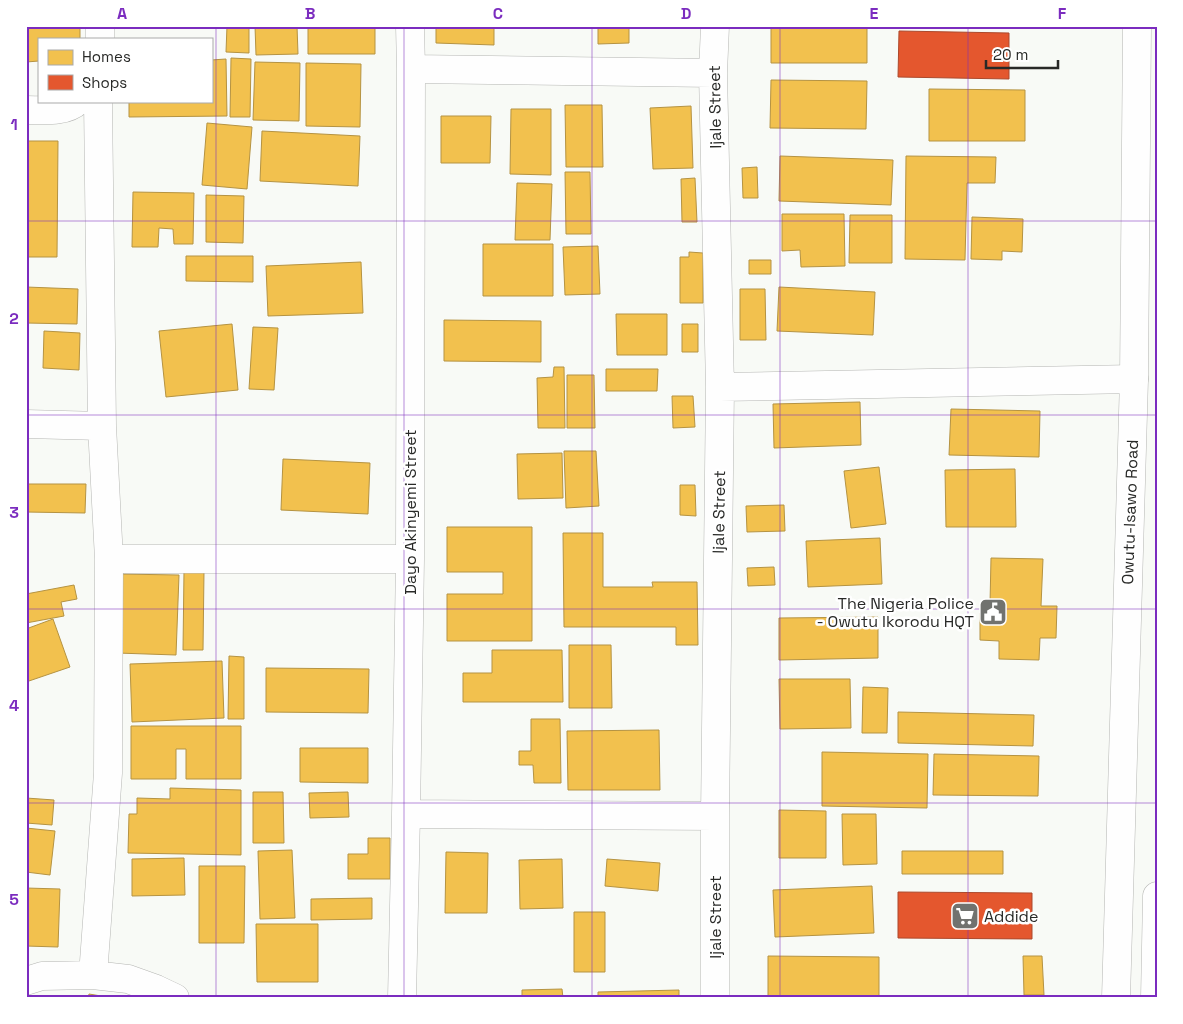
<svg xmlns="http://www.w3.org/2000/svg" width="1183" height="1024" viewBox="0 0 1183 1024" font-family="'Space Grotesk',sans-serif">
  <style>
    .homes { fill: #f2c14e; stroke: #b59342 }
    .shops { fill: #e4572e; stroke: #ac492c }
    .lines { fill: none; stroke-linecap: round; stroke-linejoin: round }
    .street-casing { stroke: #b5b6b3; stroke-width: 29 }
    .secondary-casing { stroke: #b5b6b3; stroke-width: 29 }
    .street { stroke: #fefefe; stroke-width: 28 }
    .secondary { stroke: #fefefe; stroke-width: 28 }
    .grid { fill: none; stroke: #7b2cbf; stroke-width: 1; stroke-opacity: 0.55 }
    .labels { text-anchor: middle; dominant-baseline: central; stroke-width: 5; stroke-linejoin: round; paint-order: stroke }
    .street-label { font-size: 16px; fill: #282927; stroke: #fff }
    .poi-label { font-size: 16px; fill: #282927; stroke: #fff; text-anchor: end }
    .neatline { fill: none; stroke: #7b2cbf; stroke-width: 2 }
    .grid-label { font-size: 16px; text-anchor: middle; font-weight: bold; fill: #7b2cbf }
  </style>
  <rect width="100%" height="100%" fill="#f8faf6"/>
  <path class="homes" d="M26,26H80V39H39V61L26,62Z
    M227,26H249V53L226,52Z
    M255,26H297L298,54L256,55Z
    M308,26H375V54H308Z
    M436,26H494V45L436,43Z
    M598,26H629V43L598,44Z
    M771,26H867V63H771Z
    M231,58L251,59L250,117H230Z
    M226,59L227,116L129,117V101H211V60Z
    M255,62L300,63L299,121L253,120Z
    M306,63L361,64L360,127L306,126Z
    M771,80L867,81L866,129L770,128Z
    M929,89L1025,90V141H929Z
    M565,105H602L603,167H566Z
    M691,106L693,168L653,169L650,108Z
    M511,109H551V175L510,174Z
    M441,116H491L490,163H441Z
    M207,123L252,127L247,189L202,185Z
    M262,131L360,136L358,186L260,181Z
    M26,141H58L57,257H26Z
    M780,156L893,160L891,205L779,201Z
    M906,156L996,157L995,183H967L965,260L905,259Z
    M757,167L758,198H743L742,168Z
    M565,172H590L591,234H566Z
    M695,178L697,222H682L681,179Z
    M517,183L552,184L550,240H515Z
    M133,192L194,193L193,244H174L173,229L159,228L158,247H132Z
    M206,195L244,196L243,243L206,242Z
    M782,214H844L845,266L801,267L800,250L782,251Z
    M850,215H892V263H849Z
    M972,217L1023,219L1022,252L1002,251V260L971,259Z
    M483,244H553V296H483Z
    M598,246L600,294L565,295L563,247Z
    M689,252L703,253V303H680V257H689Z
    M186,256H253V282L186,281Z
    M749,260H771V274H749Z
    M361,262L363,313L268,316L266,266Z
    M26,287L78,289L77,324L26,323Z
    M779,287L875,292L873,335L777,331Z
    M740,289H765L766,340H740Z
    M616,314H667V355H617Z
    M444,320L541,321V362L444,361Z
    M232,324L238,390L166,397L159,331Z
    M682,324H698V352H682Z
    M253,327L278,328L274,390L249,389Z
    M44,331L80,333L79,370L43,368Z
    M554,367H564L565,428H538L537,378L553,377Z
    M606,369H658L657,391H606Z
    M567,375H594L595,428H567Z
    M672,396H693L695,427L673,428Z
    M860,402L861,445L774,448L773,404Z
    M951,409L1040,411L1039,457L949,455Z
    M564,451H596L599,506L566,508Z
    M562,453L563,498L518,499L517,454Z
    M283,459L370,463L368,514L281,510Z
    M879,467L886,524L851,528L844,471Z
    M1015,469L1016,527H946L945,470Z
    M26,484H86L85,513L26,512Z
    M680,485H695L696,516L680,515Z
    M784,505L785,531L747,532L746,506Z
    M447,527H532V641H447V594H503V572H447Z
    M563,533H603V587H653L652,582H697L698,645H676V627H564Z
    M880,538L882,584L808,587L806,541Z
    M991,558L1043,559L1041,606H1057L1056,638H1040L1039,660L999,659V641L980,640V613H1002V604H990Z
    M774,567L775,585L748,586L747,568Z
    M184,571H204L203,650H183Z
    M119,574L179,575L176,655L117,653Z
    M74,585L77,599L61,602L64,616L26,623V594Z
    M878,617V658L779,660V618Z
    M53,619L70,667L26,682V629Z
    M569,645H611L612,708H569Z
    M492,650H562L563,702H463V673H492Z
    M229,656L244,657V719H228Z
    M222,661L224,718L132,722L130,664Z
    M266,668L369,669L368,713L266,712Z
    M779,679H850L851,728L780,729Z
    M863,687L888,688L887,733H862Z
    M898,712L1034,715L1033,746L898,743Z
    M531,719H560L561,783H534L533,765H519V751H531Z
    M131,726H241V779H186V749H176V779H131Z
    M659,730L660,790H568L567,731Z
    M300,748H368V783L300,782Z
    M822,752L928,754L927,808L822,806Z
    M934,754L1039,756L1038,796L933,795Z
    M170,788L241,790V855L128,853L129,814H137V798L170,799Z
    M253,792H283L284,843H253Z
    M348,792L349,817L310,818L309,793Z
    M26,798L54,800L52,825L26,823Z
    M779,810L826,811V858H779Z
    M842,814H876L877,864L843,865Z
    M26,828L55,831L50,875L26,872Z
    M368,838H390V879H348V854H368Z
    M292,850L295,918L260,919L258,851Z
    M902,851H1003V874H902Z
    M446,852L488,853L487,913H445Z
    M184,858L185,895L132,896V859Z
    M562,859L563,908L520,909L519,860Z
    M607,859L660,863L658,891L605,886Z
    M199,866H245L244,943H199Z
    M872,886L874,933L775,937L773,890Z
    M26,888L60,889L58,947L26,946Z
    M372,898V919L311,920V899Z
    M574,912H605V972H574Z
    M256,924H318V982H257Z
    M768,956L879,957V998H768Z
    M1023,956H1042L1044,995H1024Z
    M562,989L563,998H522V990Z
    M679,990V998H598V992Z
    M89,994L113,998H88Z"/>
  <path class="shops" d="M899,31L1009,33V79L898,77Z
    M898,892L1032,893V939L898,938Z"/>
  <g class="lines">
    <defs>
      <path id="street" d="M100,39V26
        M411,69L713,73
        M26,110C43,110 65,113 78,101
        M720,387L1134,379
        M26,424L102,426
        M109,559H410
        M406,814L715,816
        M93,975L108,773L109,559L102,426L98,101
        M26,981L42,976L93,975L128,979L156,989L175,998
        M402,998L406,814L410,559L411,69L410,26
        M715,998V816L720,387L713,73L715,26"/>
      <path id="secondary" d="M1116,998L1134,379L1137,26
        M1155,998L1157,896"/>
    </defs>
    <use href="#street" class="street-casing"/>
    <use href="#secondary" class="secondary-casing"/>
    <use href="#street" class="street"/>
    <use href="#secondary" class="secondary"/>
  </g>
  <path class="grid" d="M216,26V998M404,26V998M592,26V998M780,26V998M968,26V998M26,221H1157M26,415H1157M26,609H1157M26,803H1157"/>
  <defs>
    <symbol id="civic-square" viewBox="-11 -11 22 22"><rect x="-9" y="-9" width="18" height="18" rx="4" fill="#71726f" stroke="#fff"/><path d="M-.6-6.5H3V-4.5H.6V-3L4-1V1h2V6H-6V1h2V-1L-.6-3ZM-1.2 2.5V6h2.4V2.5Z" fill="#fff"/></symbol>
    <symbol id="supermarket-square" viewBox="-11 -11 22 22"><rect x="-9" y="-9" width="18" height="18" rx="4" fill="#71726f" stroke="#fff"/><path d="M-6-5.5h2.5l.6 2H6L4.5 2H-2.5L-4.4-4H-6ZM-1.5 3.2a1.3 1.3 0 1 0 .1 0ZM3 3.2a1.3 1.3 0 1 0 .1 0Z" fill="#fff"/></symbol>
  </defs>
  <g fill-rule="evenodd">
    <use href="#civic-square" x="977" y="596" width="32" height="32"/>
    <use href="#supermarket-square" x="949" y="900" width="32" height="32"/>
  </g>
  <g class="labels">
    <g class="street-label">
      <text transform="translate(715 107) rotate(-91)">Ijale Street</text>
      <text transform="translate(410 512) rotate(-90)">Dayo Akinyemi Street</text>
      <text transform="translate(719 512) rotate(-89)">Ijale Street</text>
      <text transform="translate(1130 512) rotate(-88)">Owutu-Isawo Road</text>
      <text transform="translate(715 917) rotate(-90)">Ijale Street</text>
    </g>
    <g class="poi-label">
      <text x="974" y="603">The Nigeria Police<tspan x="974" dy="18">- Owutu Ikorodu HQT</tspan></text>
      <text x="984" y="916" text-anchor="start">Addide</text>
    </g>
  </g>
  <rect width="1183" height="1024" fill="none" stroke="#ffffff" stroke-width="55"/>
  <rect x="38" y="38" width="175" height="65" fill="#ffffff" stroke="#a9a9a9"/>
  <rect x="48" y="50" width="25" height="15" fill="#f2c14e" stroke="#a9a9a9"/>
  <text x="82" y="62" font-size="15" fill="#282927">Homes</text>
  <rect x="48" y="75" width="25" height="15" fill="#e4572e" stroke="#a9a9a9"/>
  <text x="82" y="88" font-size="15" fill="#282927">Shops</text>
  <path d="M986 60v8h72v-8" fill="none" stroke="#282927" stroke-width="2.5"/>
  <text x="993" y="60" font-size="15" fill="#282927" stroke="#ffffff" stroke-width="4" paint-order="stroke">20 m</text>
  <rect x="28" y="28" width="1128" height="968" class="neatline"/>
  <g class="grid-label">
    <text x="122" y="19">A</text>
    <text x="310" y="19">B</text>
    <text x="498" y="19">C</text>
    <text x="686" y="19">D</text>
    <text x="874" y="19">E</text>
    <text x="1062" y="19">F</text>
    <text x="14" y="130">1</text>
    <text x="14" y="324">2</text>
    <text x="14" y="518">3</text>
    <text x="14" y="711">4</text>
    <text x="14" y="905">5</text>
  </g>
</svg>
